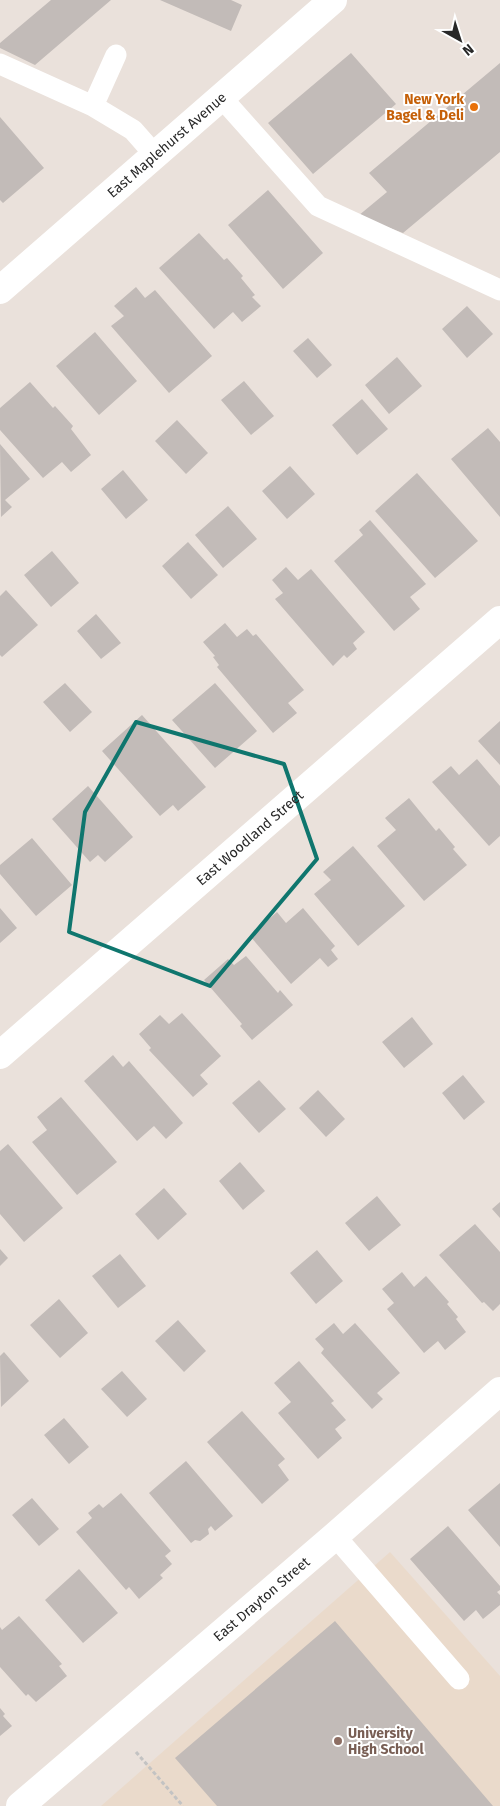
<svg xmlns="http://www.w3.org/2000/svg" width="500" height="1806" viewBox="0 0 500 1806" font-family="'Fira Sans',sans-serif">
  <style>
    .education { fill: #eadacb }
    .building { fill: #c2bbb8 }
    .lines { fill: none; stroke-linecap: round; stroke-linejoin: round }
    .path { stroke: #c3c3c3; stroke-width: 3; stroke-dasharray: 4 2.5; stroke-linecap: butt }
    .service { stroke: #fff; stroke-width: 21 }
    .minor { stroke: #fff; stroke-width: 28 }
    .marked { fill: none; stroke: #0f766e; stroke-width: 4; stroke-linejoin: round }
    .food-dot { fill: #e8710a; stroke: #fff; stroke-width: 2 }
    .education-dot { fill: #8d6e63; stroke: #fff; stroke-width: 2 }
    .labels { text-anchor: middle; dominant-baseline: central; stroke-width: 4; stroke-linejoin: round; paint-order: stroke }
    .food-label { font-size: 14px; font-weight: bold; fill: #c56008; stroke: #fff; text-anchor: end }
    .street-label { font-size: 14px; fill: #282828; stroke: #fff }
    .education-label { font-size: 14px; font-weight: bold; fill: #785e54; stroke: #fff; text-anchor: start }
  </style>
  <rect width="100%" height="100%" fill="#eae1db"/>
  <path class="education" d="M390,1552L500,1676V1806H101Z"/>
  <path class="building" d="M51,0H111L35,65L0,48V43Z
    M160,0H231L242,5L231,31Z
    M351,53L396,104L313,174L268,123Z
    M500,63V152L403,233L358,216L387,192L369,173Z
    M0,117L44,168L3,203L0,200Z
    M268,190L323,253L283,289L228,225Z
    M199,233L224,260L227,258L243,276L241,278L255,295L252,297L261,306L242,322L233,312L214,329L159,268Z
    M136,287L145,298L155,290L212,356L169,393L111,326L124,316L114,306Z
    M467,306L493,334L467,358L442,329Z
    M95,332L137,381L99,415L56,366Z
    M308,338L332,365L317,378L293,351Z
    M397,357L422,386L389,414L365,385Z
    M244,381L274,416L251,435L221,400Z
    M30,382L53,408L55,406L73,426L71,429L91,455L71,472L62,462L43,478L0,430V408Z
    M362,399L388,429L357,455L332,425Z
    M177,420L208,453L186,474L155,441Z
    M488,428L500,442V517L451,459Z
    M0,444L30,479L5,500L12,507L1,517Z
    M290,466L315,494L287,519L262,491Z
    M123,470L148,500L126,519L101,489Z
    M417,473L478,541L435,578L375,511Z
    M228,506L257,539L223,568L195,535Z
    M370,520L426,584L410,597L420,609L394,631L334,561L363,535L359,530Z
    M188,542L218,575L191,599L162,566Z
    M52,551L79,583L51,607L24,575Z
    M286,567L298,580L311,569L365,632L353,643L357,649L347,658L344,655L333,666L275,599L283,593L272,580Z
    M6,590L38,625L2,657L0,655V596Z
    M96,614L121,643L101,659L77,631Z
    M225,623L237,637L247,629L253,636L256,634L304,690L288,703L297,713L273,733L217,667L219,665L213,657L215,656L203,642Z
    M65,683L92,712L70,732L43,702Z
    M215,683L257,731L215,768L172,720Z
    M142,715L206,787L178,811L173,805L160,816L102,751Z
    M500,721V765L478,741Z
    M477,759L500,786V836L489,846L432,782L451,766L459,775Z
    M88,786L133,837L105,862L98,855L90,862L52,819Z
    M409,798L436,831L439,828L455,847L453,849L467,865L424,901L377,846L396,830L385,818Z
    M32,838L72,885L36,916L0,874V865Z
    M353,846L405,906L358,946L314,894L331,880L323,872Z
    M0,908L17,928L0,943Z
    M303,908L335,946L331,950L338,959L328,967L320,958L291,984L250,936L277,912L286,923Z
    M246,956L278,993L280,990L293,1005L252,1040L240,1026L242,1024L204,980L228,959L234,965Z
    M182,1013L221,1056L200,1075L208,1084L193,1097L149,1050L151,1048L139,1034L160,1015L169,1024Z
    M412,1017L433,1044L404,1068L382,1042Z
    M113,1055L123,1067L129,1061L183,1123L166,1139L154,1126L137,1141L84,1081Z
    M463,1075L485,1102L464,1120L442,1093Z
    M259,1080L286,1109L259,1133L232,1103Z
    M318,1090L345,1119L326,1137L299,1108Z
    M61,1097L117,1162L77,1195L32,1142L47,1130L37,1117Z
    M8,1144L63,1208L24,1242L0,1214V1151Z
    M240,1162L265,1191L243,1210L219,1181Z
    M164,1188L187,1214L158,1240L135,1214Z
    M377,1196L401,1225L369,1251L345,1223Z
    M500,1202V1218L492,1209Z
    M475,1224L500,1252V1304L493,1311L484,1302L482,1303L439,1255Z
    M0,1249L8,1258L0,1266Z
    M317,1250L343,1281L316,1304L290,1273Z
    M120,1254L146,1286L118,1308L92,1276Z
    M402,1272L414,1287L426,1276L449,1302L447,1304L458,1317L456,1319L466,1332L445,1350L438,1341L424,1353L387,1309L394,1303L382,1289Z
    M59,1299L88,1333L60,1358L30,1325Z
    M178,1320L206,1351L184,1372L155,1341Z
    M334,1323L343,1334L355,1323L400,1373L377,1393L383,1399L372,1409L321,1353L324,1349L315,1339Z
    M4,1352L29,1381L1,1407L0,1356Z
    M299,1361L334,1401L331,1403L346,1420L335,1429L342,1438L318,1459L278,1413L291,1402L274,1383Z
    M122,1371L147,1399L127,1417L101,1389Z
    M242,1411L285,1459L278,1465L289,1480L262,1504L207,1442Z
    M64,1418L89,1447L69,1464L44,1435Z
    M186,1461L233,1516L215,1531L211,1526L208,1529L209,1534L200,1541L195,1540L191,1543L149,1493Z
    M500,1483V1547L468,1510Z
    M121,1493L171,1551L165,1556L172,1564L160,1575L163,1578L139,1599L129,1587L126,1590L76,1532L92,1518L88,1513L99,1504L103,1508Z
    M32,1498L59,1529L39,1546L12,1515Z
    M448,1526L500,1586V1590L497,1592L500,1595V1605L483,1619L476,1610L464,1621L410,1559Z
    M79,1569L118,1613L83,1643L45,1600Z
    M19,1616L62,1664L59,1666L67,1676L36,1702L28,1694L26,1696L0,1667V1627L2,1630Z
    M335,1621L493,1806H217L175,1758Z
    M0,1708L5,1714L3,1716L12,1726L0,1736Z"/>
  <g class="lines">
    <path class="path" d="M136,1752L183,1806"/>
    <path class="service" d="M0,64L93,106L133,130L155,155
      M221,97L318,206L500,290
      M93,106L116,55
      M335,1536L459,1679"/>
    <g class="minor">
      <path id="s1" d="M0,290L333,0"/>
      <path id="s2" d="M0,1055L500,620"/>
      <path id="s3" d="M20,1806L335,1536L500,1391"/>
    </g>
  </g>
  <path class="marked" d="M136,722L284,764L317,859L210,986L69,932L85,812Z"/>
  <circle class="food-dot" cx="474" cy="107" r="5"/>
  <circle class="education-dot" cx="338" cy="1741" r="5"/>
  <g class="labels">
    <g class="food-label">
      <text x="464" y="99">New York<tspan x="464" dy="16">Bagel &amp; Deli</tspan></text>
    </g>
    <g class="street-label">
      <text stroke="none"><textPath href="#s1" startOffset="221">East Maplehurst Avenue</textPath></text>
      <text stroke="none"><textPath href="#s2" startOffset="331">East Woodland Street</textPath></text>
      <text stroke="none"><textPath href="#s3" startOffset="318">East Drayton Street</textPath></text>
    </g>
    <g class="education-label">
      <text x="348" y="1733">University<tspan x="348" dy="16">High School</tspan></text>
    </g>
  </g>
  <g transform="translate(460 40) rotate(141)" stroke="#ffffff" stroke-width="4" paint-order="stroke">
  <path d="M0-4L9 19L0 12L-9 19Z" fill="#282828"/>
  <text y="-8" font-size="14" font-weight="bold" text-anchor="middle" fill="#282828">N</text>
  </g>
</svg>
